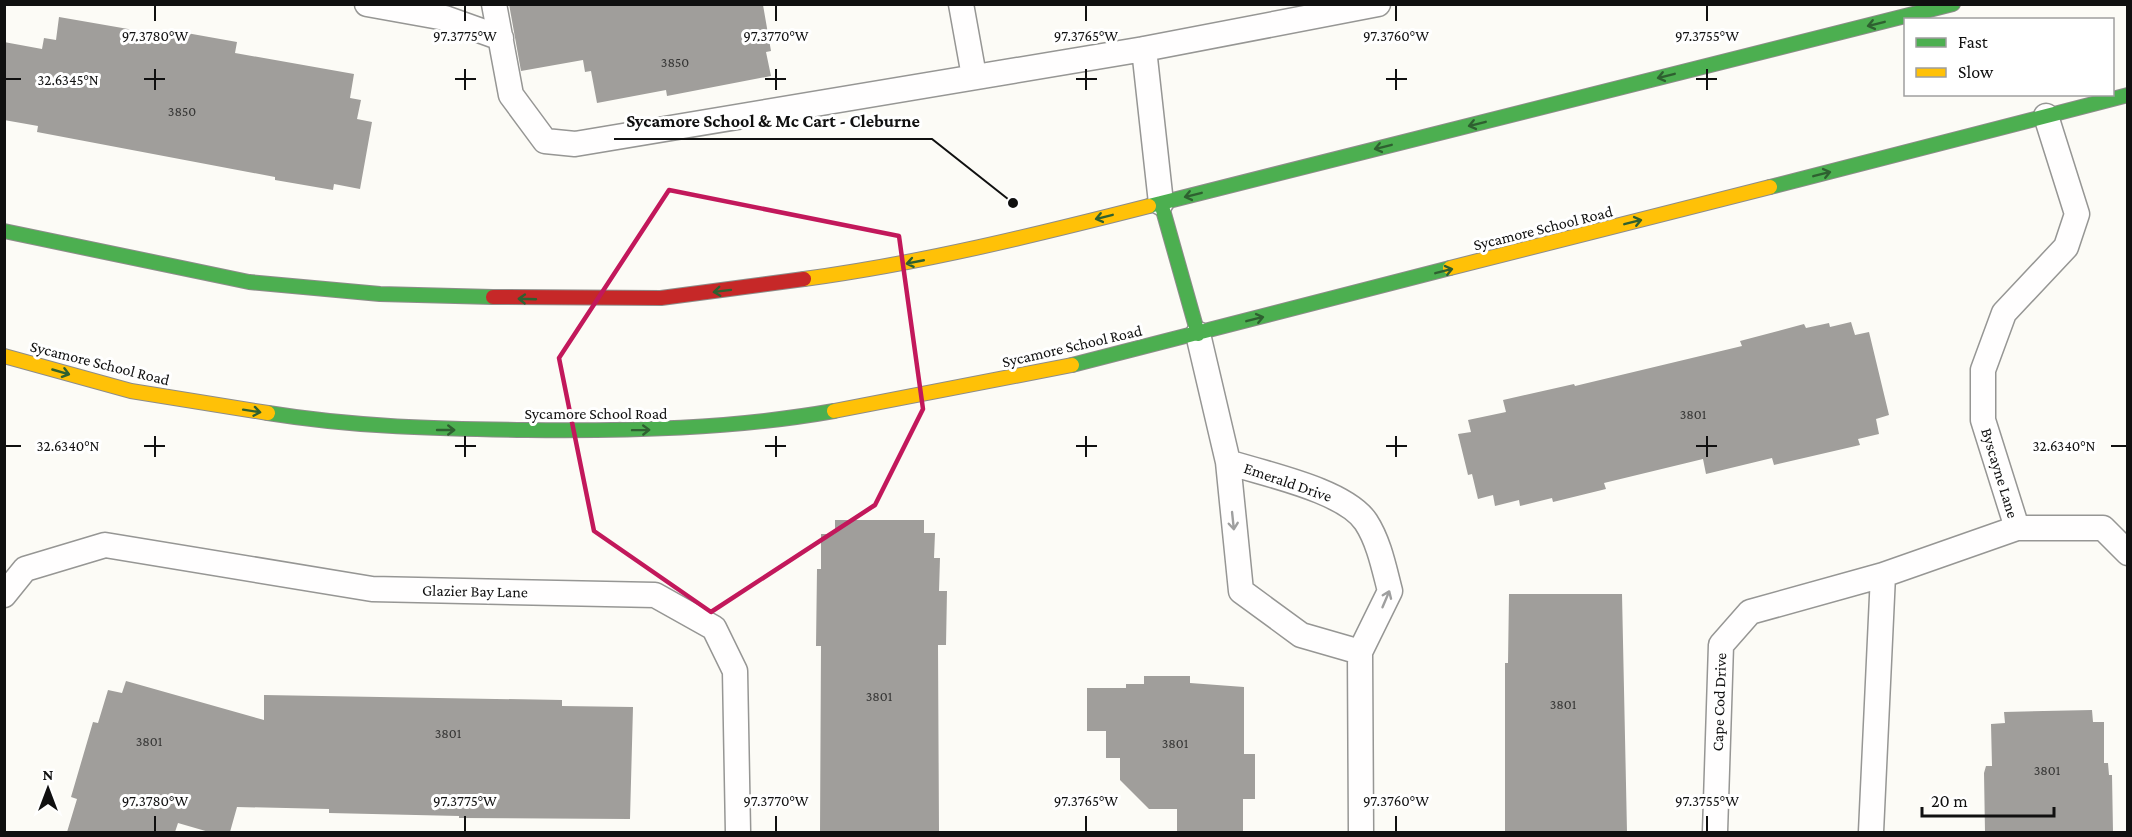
<svg xmlns="http://www.w3.org/2000/svg" width="2132" height="837" viewBox="0 0 2132 837" font-family="'Crimson Pro',serif">
  <style>
    .building { fill: #a09e9b }
    .lines { fill: none; stroke-linecap: round; stroke-linejoin: round }
    .lane-casing { stroke: #969694; stroke-width: 27 }
    .fast-casing { stroke: #8d8c8a; stroke-width: 16 }
    .slow-casing { stroke: #8d8c8a; stroke-width: 16 }
    .jam-casing { stroke: #8d8c8a; stroke-width: 16 }
    .lane { stroke: #fffefe; stroke-width: 24 }
    .fast { stroke: #4caf50; stroke-width: 14 }
    .slow { stroke: #ffc107; stroke-width: 14 }
    .jam { stroke: #c62828; stroke-width: 14 }
    .oneway { stroke: #2e6030 }
    .oneway2 { stroke: #9f9f9f }
    .marked { fill: none; stroke: #c2185b; stroke-width: 4.5; stroke-linejoin: round }
    .ticks { fill: none; stroke: #101010; stroke-width: 2 }
    .labels { text-anchor: middle; dominant-baseline: central; stroke-width: 6; stroke-linejoin: round; paint-order: stroke }
    .number-label { font-size: 14px; fill: #343433 }
    .street-label { font-size: 16px; fill: #101010; stroke: #fff }
    .ticks-label { font-size: 15px; text-anchor: middle; fill: #101010; stroke: #fff; stroke-width: 6; stroke-linejoin: round; paint-order: stroke }
    .leader { fill: none; stroke: #101010; stroke-width: 2 }
    .callout-dot { fill: #101010; stroke: #fff; stroke-width: 2 }
    .callout-label { font-size: 18px; text-anchor: middle; font-weight: bold; fill: #101010; stroke: #fff; stroke-width: 6; stroke-linejoin: round; paint-order: stroke }
  </style>
  <rect width="100%" height="100%" fill="#fcfbf6"/>
  <path class="building" d="M509,4L763,5L771,51L766,52L771,76L667,96L666,90L597,103L591,71L585,72L583,60L521,71Z
    M59,17L180,38L181,32L237,42L235,53L354,74L350,98L361,100L357,119L372,122L360,189L334,184L333,190L275,180V177L37,132L38,126L4,120V42L42,49L44,38L56,40Z
    M1851,322L1855,335L1869,332L1889,415L1876,419L1879,434L1858,439L1860,445L1774,465L1772,458L1706,474L1703,459L1604,483L1606,489L1553,502L1552,498L1520,506L1519,500L1495,506L1493,495L1478,499L1472,474L1468,475L1458,434L1471,432L1468,420L1506,412L1503,400L1574,384L1575,386L1742,346L1740,341L1804,324L1806,328L1829,323L1830,327Z
    M835,520H924V533H935L934,558H940L939,591H947L946,645H938L939,832H820L821,646H816L817,569H821V534H835Z
    M1509,594H1622L1627,832H1505V663H1508Z
    M1144,676H1190V683L1244,687V754H1255V799H1243V832H1177V809H1149L1120,780V758H1106V731H1087V688H1126V684H1144Z
    M126,681L264,720V695L562,700V706L633,707L630,819L459,818V816L329,813V809L237,807L230,832H209L178,823L175,832H67L77,799L71,797L93,722L98,723L108,690L122,693Z
    M2092,710L2093,722H2104V763H2108L2109,775H2112L2113,832H1985L1984,773L1986,766H1992L1991,724L2005,723L2004,712Z"/>
  <g class="lines">
    <defs>
      <path id="lane" d="M367,4L445,18L501,38
        M494,4L511,95L545,141L575,144L1144,49L1378,4
        M961,4L974,76
        M1144,49L1161,203
        M2046,116L2077,214L2066,247L2004,313L1983,370V420L2017,528H2103L2128,553
        M1198,334L1228,462L1241,591L1301,635L1360,652
        M1228,462C1264,474 1345,490 1366,522C1379,542 1384,568 1390,591L1360,652L1361,832
        M4,595L25,569L105,545L372,589L655,595L714,628L735,671L738,832
        M1715,832L1721,645L1750,612L1883,575L2017,528
        M1871,832L1883,575"/>
      <path id="fast" d="M1770,187L2128,95
        M1161,203L1198,334
        M1149,206L1953,4
        M4,231L249,282L380,294L493,297
        M1072,365L1450,268
        M268,413C354,427 440,429 527,430C630,431 732,429 834,411"/>
      <path id="slow" d="M1450,268L1770,187
        M804,279C922,263 1035,235 1149,206
        M4,356L131,391L268,413
        M834,411L1072,365"/>
      <path id="jam" d="M493,297L661,298L804,279"/>
    </defs>
    <use href="#lane" class="lane-casing"/>
    <use href="#fast" class="fast-casing"/>
    <use href="#slow" class="slow-casing"/>
    <use href="#jam" class="jam-casing"/>
    <use href="#lane" class="lane"/>
    <use href="#fast" class="fast"/>
    <use href="#slow" class="slow"/>
    <use href="#jam" class="jam"/>
  </g>
  <defs><path id="oneway-shaft" d="M-6 0H5M1.5-3L5.5 0L1.5 3" fill="none" stroke-width="1.6" stroke-linecap="round" stroke-linejoin="round" transform="scale(1.5)"/></defs>
  <g class="oneway">
    <use href="#oneway-shaft" transform="translate(1876 24) rotate(166)"/>
    <use href="#oneway-shaft" transform="translate(1666 76) rotate(166)"/>
    <use href="#oneway-shaft" transform="translate(1477 124) rotate(166)"/>
    <use href="#oneway-shaft" transform="translate(1383 147) rotate(166)"/>
    <use href="#oneway-shaft" transform="translate(1822 174) rotate(-14)"/>
    <use href="#oneway-shaft" transform="translate(1193 195) rotate(166)"/>
    <use href="#oneway-shaft" transform="translate(1104 217) rotate(166)"/>
    <use href="#oneway-shaft" transform="translate(1633 222) rotate(-14)"/>
    <use href="#oneway-shaft" transform="translate(915 262) rotate(169)"/>
    <use href="#oneway-shaft" transform="translate(1444 271) rotate(-14)"/>
    <use href="#oneway-shaft" transform="translate(722 291) rotate(173)"/>
    <use href="#oneway-shaft" transform="translate(527 299) rotate(-178)"/>
    <use href="#oneway-shaft" transform="translate(1255 319) rotate(-14)"/>
    <use href="#oneway-shaft" transform="translate(61 372) rotate(16)"/>
    <use href="#oneway-shaft" transform="translate(252 411) rotate(9)"/>
    <use href="#oneway-shaft" transform="translate(446 430)"/>
    <use href="#oneway-shaft" transform="translate(641 430) rotate(-1)"/>
  </g>
  <g class="oneway2">
    <use href="#oneway-shaft" transform="translate(1233 521) rotate(84)"/>
    <use href="#oneway-shaft" transform="translate(1386 599) rotate(-67)"/>
  </g>
  <path class="marked" d="M669,190L899,236L923,409L875,505L711,612L594,531L559,358Z"/>
  <path class="ticks" d="M155,6V21M465,6V21M776,6V21M1086,6V21M1396,6V21M1707,6V21M155,69V90M465,69V90M776,69V90M1086,69V90M1396,69V90M1707,69V90M6,79H21M144,79H165M455,79H476M765,79H786M1076,79H1097M1386,79H1407M1696,79H1717M155,436V457M465,436V457M776,436V457M1086,436V457M1396,436V457M1707,436V457M6,446H21M144,446H165M455,446H476M765,446H786M1076,446H1097M1386,446H1407M1696,446H1717M2111,446H2126M155,816V831M465,816V831M776,816V831M1086,816V831M1396,816V831M1707,816V831"/>
  <g class="labels">
    <g class="number-label">
      <text x="675" y="62">3850</text>
      <text x="182" y="111">3850</text>
      <text x="1693" y="414">3801</text>
      <text x="879" y="696">3801</text>
      <text x="1563" y="704">3801</text>
      <text x="448" y="733">3801</text>
      <text x="149" y="741">3801</text>
      <text x="1175" y="743">3801</text>
      <text x="2047" y="770">3801</text>
    </g>
    <g class="street-label">
      <text transform="translate(1543 228) rotate(-14)">Sycamore School Road</text>
      <text transform="translate(1072 346) rotate(-13)">Sycamore School Road</text>
      <text transform="translate(100 363) rotate(14)">Sycamore School Road</text>
      <text x="596" y="413">Sycamore School Road</text>
      <text transform="translate(2000 473) rotate(73)">Byscayne Lane</text>
      <text transform="translate(1288 482) rotate(19)">Emerald Drive</text>
      <text transform="translate(475 591) rotate(1)">Glazier Bay Lane</text>
      <text transform="translate(1719 702) rotate(-88)">Cape Cod Drive</text>
    </g>
  </g>
  <g class="ticks-label">
    <text x="155" y="41">97.3780°W</text>
    <text x="465" y="41">97.3775°W</text>
    <text x="776" y="41">97.3770°W</text>
    <text x="1086" y="41">97.3765°W</text>
    <text x="1396" y="41">97.3760°W</text>
    <text x="1707" y="41">97.3755°W</text>
    <text x="68" y="85">32.6345°N</text>
    <text x="68" y="451">32.6340°N</text>
    <text x="2064" y="451">32.6340°N</text>
    <text x="155" y="806">97.3780°W</text>
    <text x="465" y="806">97.3775°W</text>
    <text x="776" y="806">97.3770°W</text>
    <text x="1086" y="806">97.3765°W</text>
    <text x="1396" y="806">97.3760°W</text>
    <text x="1707" y="806">97.3755°W</text>
  </g>
  <path class="leader" d="M1013 203L932 139H614"/>
  <circle class="callout-dot" cx="1013" cy="203" r="6"/>
  <g class="callout-label">
    <text x="773" y="127">Sycamore School &amp; Mc Cart - Cleburne</text>
  </g>
  <rect width="2132" height="837" fill="none" stroke="#101010" stroke-width="12"/>
  <rect x="1904" y="18" width="210" height="78" fill="#ffffff" stroke="#9f9f9f" stroke-width="1.5"/>
  <rect x="1916" y="38" width="30" height="9" fill="#4caf50" stroke="#9f9f9f" stroke-width="1.5"/>
  <text x="1958" y="48" font-size="18" fill="#101010">Fast</text>
  <rect x="1916" y="68" width="30" height="9" fill="#ffc107" stroke="#9f9f9f" stroke-width="1.5"/>
  <text x="1958" y="78" font-size="18" fill="#101010">Slow</text>
  <g transform="translate(48 789)" stroke="#ffffff" stroke-width="4.5" paint-order="stroke">
  <path d="M0-4.5L10 22L0 15L-10 22Z" fill="#101010"/>
  <text y="-9" font-size="16" font-weight="bold" text-anchor="middle" fill="#101010">N</text>
  </g>
  <path d="M1922 807v9h132v-9" fill="none" stroke="#101010" stroke-width="3"/>
  <text x="1931" y="807" font-size="18" fill="#101010" stroke="#ffffff" stroke-width="4.5" paint-order="stroke">20 m</text>
</svg>
